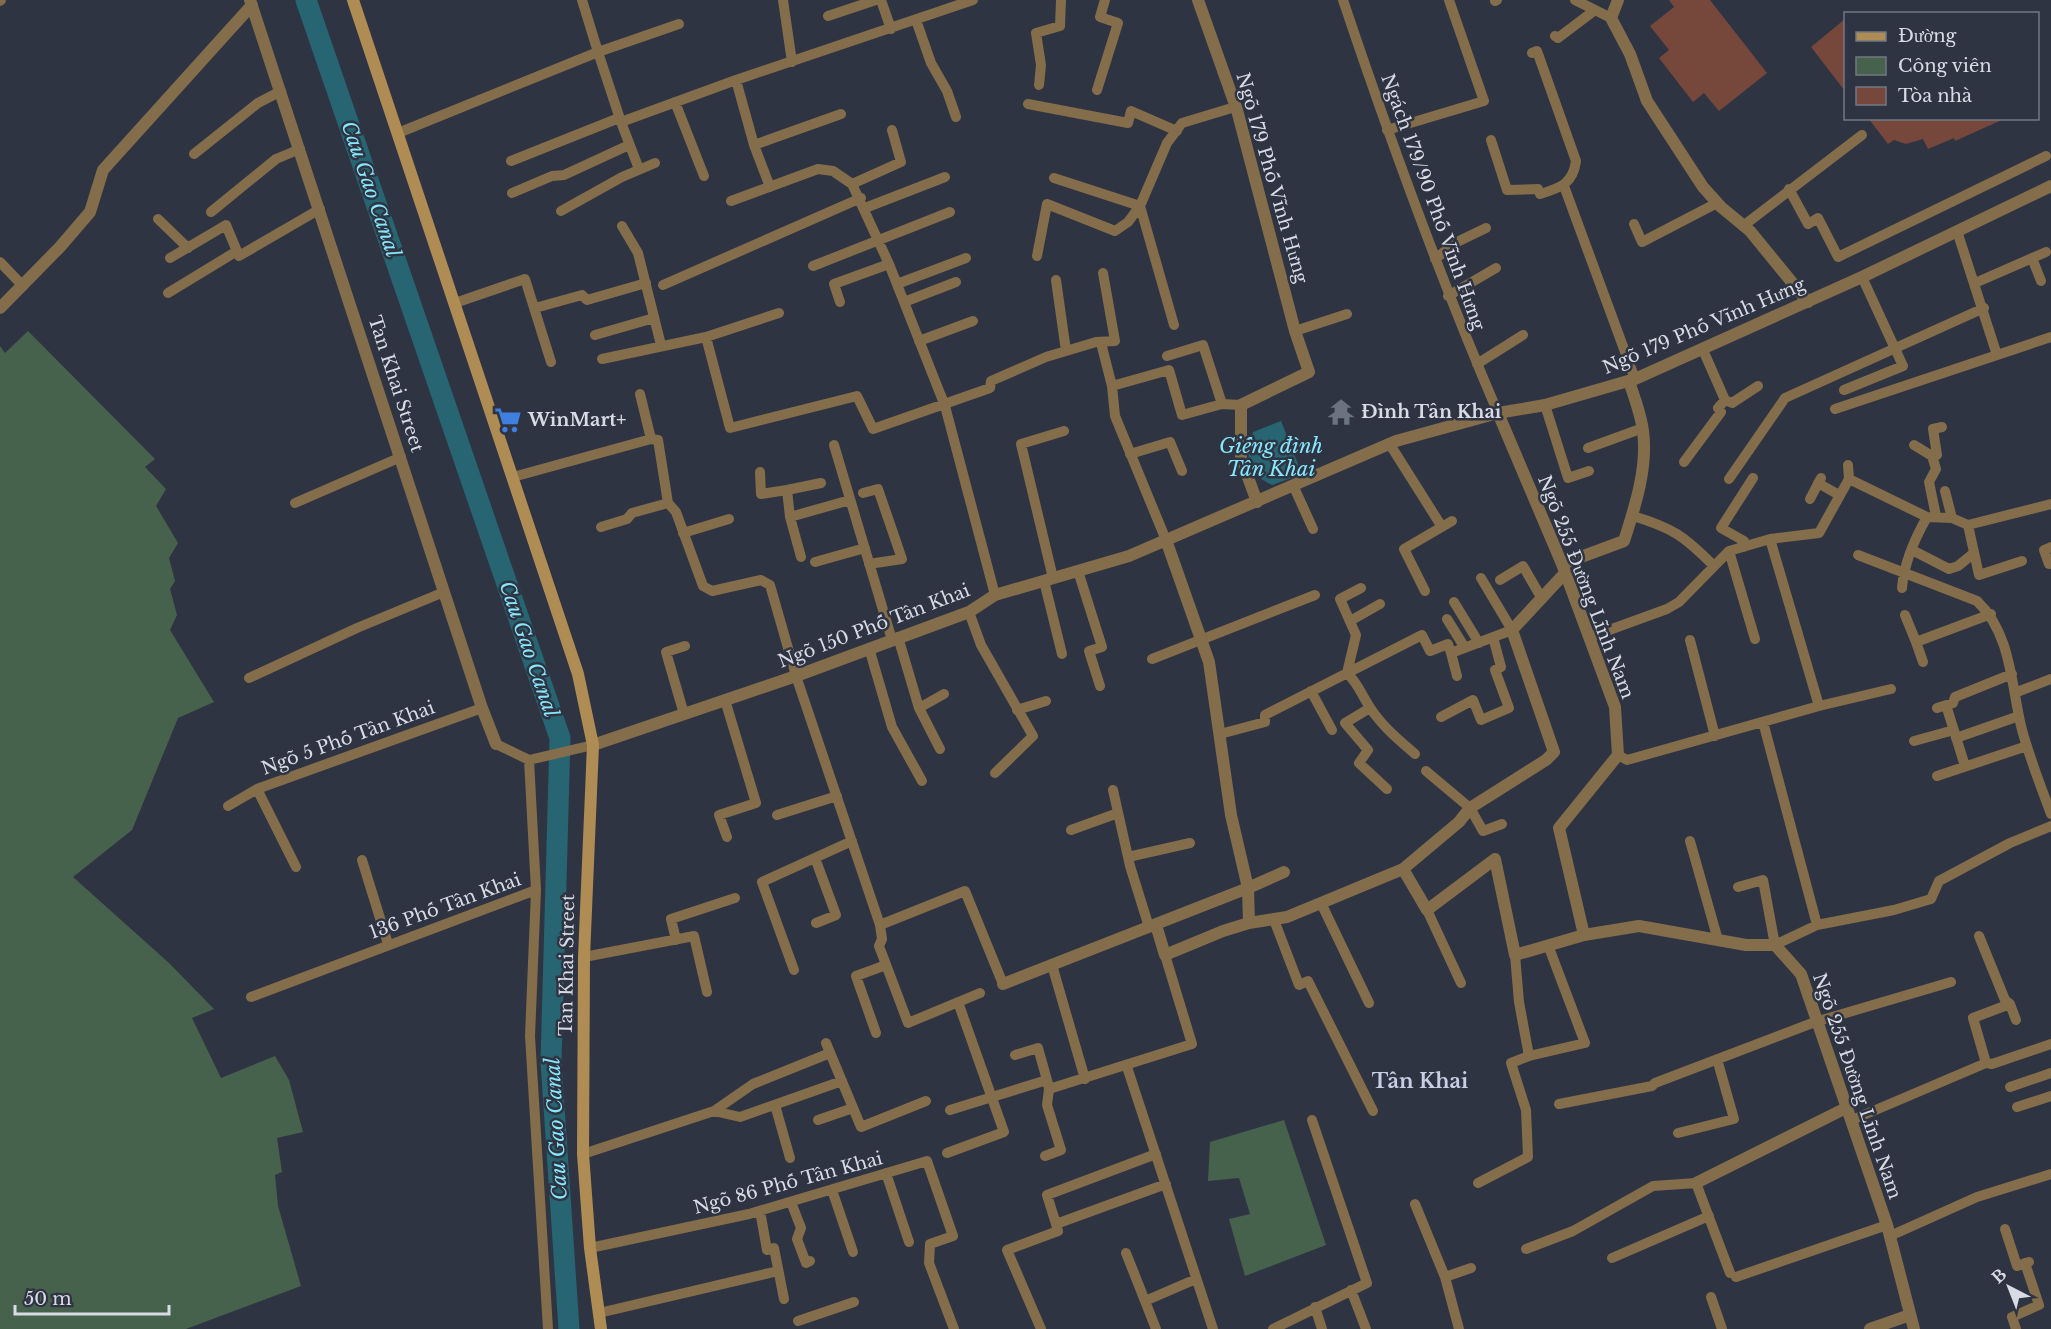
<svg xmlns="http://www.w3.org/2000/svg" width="2051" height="1329" viewBox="0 0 2051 1329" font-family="'Libre Baskerville',serif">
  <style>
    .green { fill: #47624c }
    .water { fill: #266571 }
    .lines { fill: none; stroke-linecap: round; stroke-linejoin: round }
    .canal { stroke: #266571; stroke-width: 21 }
    .building { fill: #76483b }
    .lane { stroke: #836d4a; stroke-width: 10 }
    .street { stroke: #836d4a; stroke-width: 12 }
    .secondary { stroke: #af8c53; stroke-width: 12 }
    .labels { text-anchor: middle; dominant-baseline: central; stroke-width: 5; stroke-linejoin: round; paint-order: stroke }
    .street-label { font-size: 18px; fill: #d8dbe5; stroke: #2f3443 }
    .poi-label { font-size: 18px; font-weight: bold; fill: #d8dbe5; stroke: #2f3443; text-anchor: start }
    .water-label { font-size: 20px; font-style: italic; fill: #86e8fc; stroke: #2f3443 }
    .neighbourhood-label { font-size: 20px; font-weight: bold; fill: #c9cfe2; stroke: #2f3443 }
  </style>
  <rect width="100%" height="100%" fill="#2f3443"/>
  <path class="green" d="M28,331L155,459L145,467L166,489L156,506L178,543L169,558L175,581L170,589L177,615L170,630L214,702L178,718L132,830L73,877L169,963L214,1009L192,1018L221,1078L275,1056L289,1080L303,1132L277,1138L282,1172L275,1175L278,1206L301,1286L186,1329H0V346L5,353Z
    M1284,1120L1326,1245L1245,1276L1229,1219L1250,1214L1239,1178L1208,1181L1210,1142Z"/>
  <path class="water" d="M1281,421L1302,474L1272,485C1244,471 1246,460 1253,432Z"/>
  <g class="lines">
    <path class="canal" d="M306,0L560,738L551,1062L569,1329"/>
  </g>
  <path class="building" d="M1669,0H1710L1767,73L1719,111L1704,93L1693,102L1659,58L1669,50L1650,26L1674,7Z
    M1845,19V91L1811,47Z
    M1868,118H2006L1955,141L1954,138L1928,149L1923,139L1906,144L1894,140L1888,144Z"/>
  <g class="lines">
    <path class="lane" d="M582,0L598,52L679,24
      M783,0L792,62
      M881,0L891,29
      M1343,0C1390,140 1440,278 1498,413
      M1575,0L1611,18
      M0,1L1,0
      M1495,1L1497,0
      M828,16L876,0
      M916,20L931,63L947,91L956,117
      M1555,36L1558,38L1595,10
      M736,80L754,145L770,187
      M1039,85L1041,65L1036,33L1060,26L1061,0
      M1097,90L1118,23L1100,17L1105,0
      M675,102L704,176
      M1028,104L1128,123L1131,111L1177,131
      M621,122L639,169
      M1387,130L1484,101L1449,0
      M398,133L598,52L621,122L736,80L973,0
      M1491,140L1507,190L1538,189L1540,194C1560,188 1573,184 1576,161L1537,51L1532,53
      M754,145L841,114
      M194,154L258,103L281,91
      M511,161L619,118
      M1054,178L1140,206L1174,325
      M852,184L901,162L892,130
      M1564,186L1635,379
      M1789,189L1808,224L1818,218L1838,257L2046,156
      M512,193L552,176L564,175L629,145
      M731,201L818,169L833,171L852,184L889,264L945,406L995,595
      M865,208L945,177
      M561,211L622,177L655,163
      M211,212L276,159L300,149
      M158,219L188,248
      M1634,224L1642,242L1717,203
      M622,226L638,253L661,345
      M1743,226L1862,135
      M1957,231L1997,355
      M1037,256L1047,204L1115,231L1128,222L1140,206L1167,143L1182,123L1235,107
      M170,258L226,225L239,256L320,209
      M2032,258L2041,281
      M1435,259L1457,242L1486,228
      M0,262L23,286
      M813,266L950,212
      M1056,280L1066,351
      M1975,283L2046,252
      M897,284L966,258
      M663,285L861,198
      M168,293L237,251
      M1448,296L1496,268
      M840,302L834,284L889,264
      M904,302L956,282
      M455,303L525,279L551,362
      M535,308L582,295L587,300L646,283
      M1295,331L1347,314
      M595,335L654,318
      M706,337L730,428L857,396L873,429L990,388L991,381L1046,357L1096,342L1115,341L1103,273
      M919,341L973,321
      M1101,343L1112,386L1115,416L1166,540
      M1167,356L1203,345L1222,404
      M602,359L706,337L779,313
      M1477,364L1523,335
      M1112,386L1169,370L1182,415L1222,404L1241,405
      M1844,390L1903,366L1862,277
      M640,394L651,439
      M1725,400L1732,403L1758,386
      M1545,405L1568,478L1589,471
      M1835,409L2051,337
      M1389,443L1442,527
      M834,445L892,640
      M1914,445L1932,456L1936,469L1929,482L1936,516
      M1588,448L1643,428
      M1130,454L1170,442L1182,471
      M1932,456L1937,455L1933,429L1942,427
      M1684,462L1721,412L1718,408L1725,400L1703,350
      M1848,465L1849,479
      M760,472L761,494L787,490L790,517L850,500
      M513,477L651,439L658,440L668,503L676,512L703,586L712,591L761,580L770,585L796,676L880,925L882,939L879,946L908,1023L980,993
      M1729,479L1785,398L1984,308
      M1818,483L1839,495
      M1293,485L1313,529
      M787,490L821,483
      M1945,491L1952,518
      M863,493L878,489L902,559L869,564
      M1810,499L1821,478
      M295,503L401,457
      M1633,516C1673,528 1684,536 1714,566
      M790,517L801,557
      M1968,525L1979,575L2022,561
      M601,527L627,519L632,513L668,503
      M683,533L729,519
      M1770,539L1819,706
      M1744,547V541L1721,528L1753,478
      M1912,550L1949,569L1958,566L1974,553
      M1729,551L1755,639
      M1858,555L1977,601C2012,634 2011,687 2022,730C2030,759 2041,787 2051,814
      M815,562L865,548
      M2049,564L2044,550L2051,547
      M1078,571L1102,647L1089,651L1100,686
      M1053,578L1021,444L1064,431
      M1500,580L1523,566L1542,599
      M1044,581L1062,654
      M1902,588C1904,563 1915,538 1927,517
      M1425,591L1404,549L1452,521
      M1454,602L1479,643
      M969,612L981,645L1033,736L995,773
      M1905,615L1916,642L1991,614
      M1447,619L1465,648
      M1350,621L1380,604
      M898,637L919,708L940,749
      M1590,637L1667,609L1679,602L1729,551L1770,539L1819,533L1849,479L1927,517L1952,518L1968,525L2051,504
      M1690,640L1715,736
      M1916,642L1923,662
      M869,648L892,727L922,781
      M1152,659L1315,595
      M1347,673C1358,683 1362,696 1371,709C1383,727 1399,740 1415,754
      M1347,673L1356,635L1340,599L1361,588
      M1457,676L1451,653L1512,630L1481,578
      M249,678L357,628L444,592
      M1311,691L1332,730
      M2017,692L2051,679
      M725,700L756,803L719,815L727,837
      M1946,705L1965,766
      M919,708L944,694
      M1370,708L1345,723L1368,750L1359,763L1387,789
      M1937,708L1953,703L1955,697L2012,674
      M1017,710L1046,701
      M684,714L666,652L685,646
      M1441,717L1473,700L1481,720L1509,708L1495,670L1501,667L1493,637
      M1763,722L1817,925
      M1220,734L1265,722V715L1422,635L1430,651L1448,644L1451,653
      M1956,738L2019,716
      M1914,741L1954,730
      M496,744L529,760L593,745
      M1618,755L1627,760L1819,706L1891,689
      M529,760L536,890L530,1036L548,1329
      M1426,771L1470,808L1483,831L1502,824
      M1937,776L2027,746
      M257,789L296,867
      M1113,790L1130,866L1149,927
      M228,806L257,789L482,708
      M777,815L837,796
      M1071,830L1118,813
      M1690,841L1718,940
      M1128,857L1190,843
      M815,858L836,915L816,923
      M362,860L388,944
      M1738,887L1763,880L1775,945L1817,925L1894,910L1931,899L1939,881L2010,843L2051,826
      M1321,903L1369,1003
      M1427,910L1461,983
      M1274,920L1299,985L1308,981L1373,1111
      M880,925L965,891L1003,984
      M1979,936L2005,1000L2010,1004L2016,1020
      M676,940L671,919L735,898
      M584,957L694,936L707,992
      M1052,965L1085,1079
      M794,970L762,882L852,841
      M251,997L536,890
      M876,1033L856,976L886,965
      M826,1043L861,1127L926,1101
      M1015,1055L1038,1048L1047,1080
      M1529,1056L1585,1043L1548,945
      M1986,1063L1992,1064L2051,1044
      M1127,1067L1213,1329
      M2010,1087L2051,1073
      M1049,1089L1192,1044L1165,955
      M1559,1104L1652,1086L1655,1083L1815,1022L1951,982
      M775,1105L790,1158
      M2017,1107L2051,1096
      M950,1110L1047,1080L1049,1089L1047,1105L1061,1150L1045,1156
      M714,1111L740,1117L842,1081
      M818,1120L853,1108
      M1852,1120L1986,1063L1973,1018L2010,1004
      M1678,1133L1734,1119L1717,1059
      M947,1153L1004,1132L958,1002
      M583,1154L714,1111L753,1084L830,1053
      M886,1173L909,1242
      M1478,1183L1528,1157L1526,1110L1511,1063L1529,1056L1519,1002L1515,955
      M832,1190L853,1252
      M791,1202L801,1228L797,1239L806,1263L810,1261
      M1415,1204L1445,1277L1459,1329
      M760,1211L767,1250L774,1248L784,1299
      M1056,1224L1047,1195L1156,1154
      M2005,1229L2017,1266L2029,1262
      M1890,1236L1977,1197L2051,1174
      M590,1248L749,1214L927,1161L953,1236L930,1244L929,1263L954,1329
      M1526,1249L1573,1231L1653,1186L1696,1183L1730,1273
      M1126,1253L1145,1301
      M1612,1258L1709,1216
      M1445,1277L1471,1268
      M1736,1277L1887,1225
      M1351,1290L1366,1329
      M1711,1297L1722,1329
      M1315,1307L1322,1329
      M599,1313L778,1271
      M798,1321L854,1302
      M1041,1329L1007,1250L1058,1231L1056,1224L1166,1184
      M1156,1329L1145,1301L1196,1279
      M1273,1329L1367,1283L1312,1120
      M2016,1329L2012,1317L2039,1305L2025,1263"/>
    <path class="street" d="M250,0L482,708L496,744
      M1198,0L1237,110L1295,331L1309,372L1241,405V458L1257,502
      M1618,0L1611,18L1630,54L1647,101L1703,187L1721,207L1750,231L1808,302
      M0,308L60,247L90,212L103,170L252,5
      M1498,413L1562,564L1615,707L1618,755L1559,828L1584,935L1639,926L1746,945H1775L1801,974L1887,1225L1914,1329
      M1166,540L1209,662L1231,815L1248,888L1249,923
      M1562,564L1624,541C1635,507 1648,467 1643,431C1641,414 1634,397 1629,381
      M593,745L796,676L969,612L995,595L1129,556L1396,441L1498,413L1545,405L1635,379L1862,277L2051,186
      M1403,869L1427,910L1495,859L1515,955L1584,935
      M1156,925L1165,955L1223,931L1249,923L1287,917L1403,869L1459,822L1470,808L1546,760L1554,752L1512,630L1565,573
      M1003,984L1248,888L1284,872
      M1696,1183L1846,1108
      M1870,1329L1910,1315"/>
    <path class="secondary" d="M353,0L578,674L593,745L584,957L583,1154L590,1248L601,1329"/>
  </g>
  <defs>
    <symbol id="temple-bare" viewBox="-9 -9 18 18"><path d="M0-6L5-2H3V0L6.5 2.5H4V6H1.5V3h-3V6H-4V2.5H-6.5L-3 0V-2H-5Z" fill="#6b7280" stroke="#2f3443" stroke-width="2.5" paint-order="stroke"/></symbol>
    <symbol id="supermarket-bare" viewBox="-9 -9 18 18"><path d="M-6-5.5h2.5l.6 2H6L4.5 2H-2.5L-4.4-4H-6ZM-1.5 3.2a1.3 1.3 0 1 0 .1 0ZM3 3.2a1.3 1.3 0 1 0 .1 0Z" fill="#3f7fe0" stroke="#2f3443" stroke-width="2.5" paint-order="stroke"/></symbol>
  </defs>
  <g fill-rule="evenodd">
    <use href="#temple-bare" x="1322" y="393" width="38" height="38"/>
    <use href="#supermarket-bare" x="489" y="401" width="38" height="38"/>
  </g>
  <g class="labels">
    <g class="street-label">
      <text transform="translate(1272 178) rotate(74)">Ngõ 179 Phố Vĩnh Hưng</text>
      <text transform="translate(1433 202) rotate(70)">Ngách 179/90 Phố Vĩnh Hưng</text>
      <text transform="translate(1704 326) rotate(-23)">Ngõ 179 Phố Vĩnh Hưng</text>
      <text transform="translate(396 384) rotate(72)">Tan Khai Street</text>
      <text transform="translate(1586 587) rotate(69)">Ngõ 255 Đường Lĩnh Nam</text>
      <text transform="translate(874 626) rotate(-21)">Ngõ 150 Phố Tân Khai</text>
      <text transform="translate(348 738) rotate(-20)">Ngõ 5 Phố Tân Khai</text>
      <text transform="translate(445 906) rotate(-20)">136 Phố Tân Khai</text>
      <text transform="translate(567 965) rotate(-89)">Tan Khai Street</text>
      <text transform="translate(1857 1086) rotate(71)">Ngõ 255 Đường Lĩnh Nam</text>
      <text transform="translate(788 1183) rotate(-15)">Ngõ 86 Phố Tân Khai</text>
    </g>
    <g class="poi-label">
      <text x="1361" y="412">Đình Tân Khai</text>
      <text x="528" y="420">WinMart+</text>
    </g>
    <g class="water-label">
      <text transform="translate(371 189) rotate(71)">Cau Gao Canal</text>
      <text x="1271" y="446">Giếng đình<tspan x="1271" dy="23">Tân Khai</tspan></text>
      <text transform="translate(529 649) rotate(71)">Cau Gao Canal</text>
      <text transform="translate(556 1129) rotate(-93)">Cau Gao Canal</text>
    </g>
    <g class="neighbourhood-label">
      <text x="1420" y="1081">Tân Khai</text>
    </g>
  </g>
  <rect x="1844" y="12" width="195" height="108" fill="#2f3443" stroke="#737784" stroke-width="1.5"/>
  <rect x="1856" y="32" width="30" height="9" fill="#af8c53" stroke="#737784" stroke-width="1.5"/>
  <text x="1898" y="42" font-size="18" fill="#d8dbe5">Đường</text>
  <rect x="1856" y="57" width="30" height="18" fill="#47624c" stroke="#737784" stroke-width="1.5"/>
  <text x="1898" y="72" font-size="18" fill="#d8dbe5">Công viên</text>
  <rect x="1856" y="87" width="30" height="18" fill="#76483b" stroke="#737784" stroke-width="1.5"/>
  <text x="1898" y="102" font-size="18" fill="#d8dbe5">Tòa nhà</text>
  <g transform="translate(2009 1287) rotate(318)" stroke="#2f3443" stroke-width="4.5" paint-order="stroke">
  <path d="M0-4.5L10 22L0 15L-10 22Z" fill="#d8dbe5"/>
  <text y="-9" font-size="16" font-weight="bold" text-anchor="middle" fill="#d8dbe5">B</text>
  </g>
  <path d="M15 1305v9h154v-9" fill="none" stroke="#d8dbe5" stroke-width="3"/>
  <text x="24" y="1305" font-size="18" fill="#d8dbe5" stroke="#2f3443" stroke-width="4.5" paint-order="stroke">50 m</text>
</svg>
